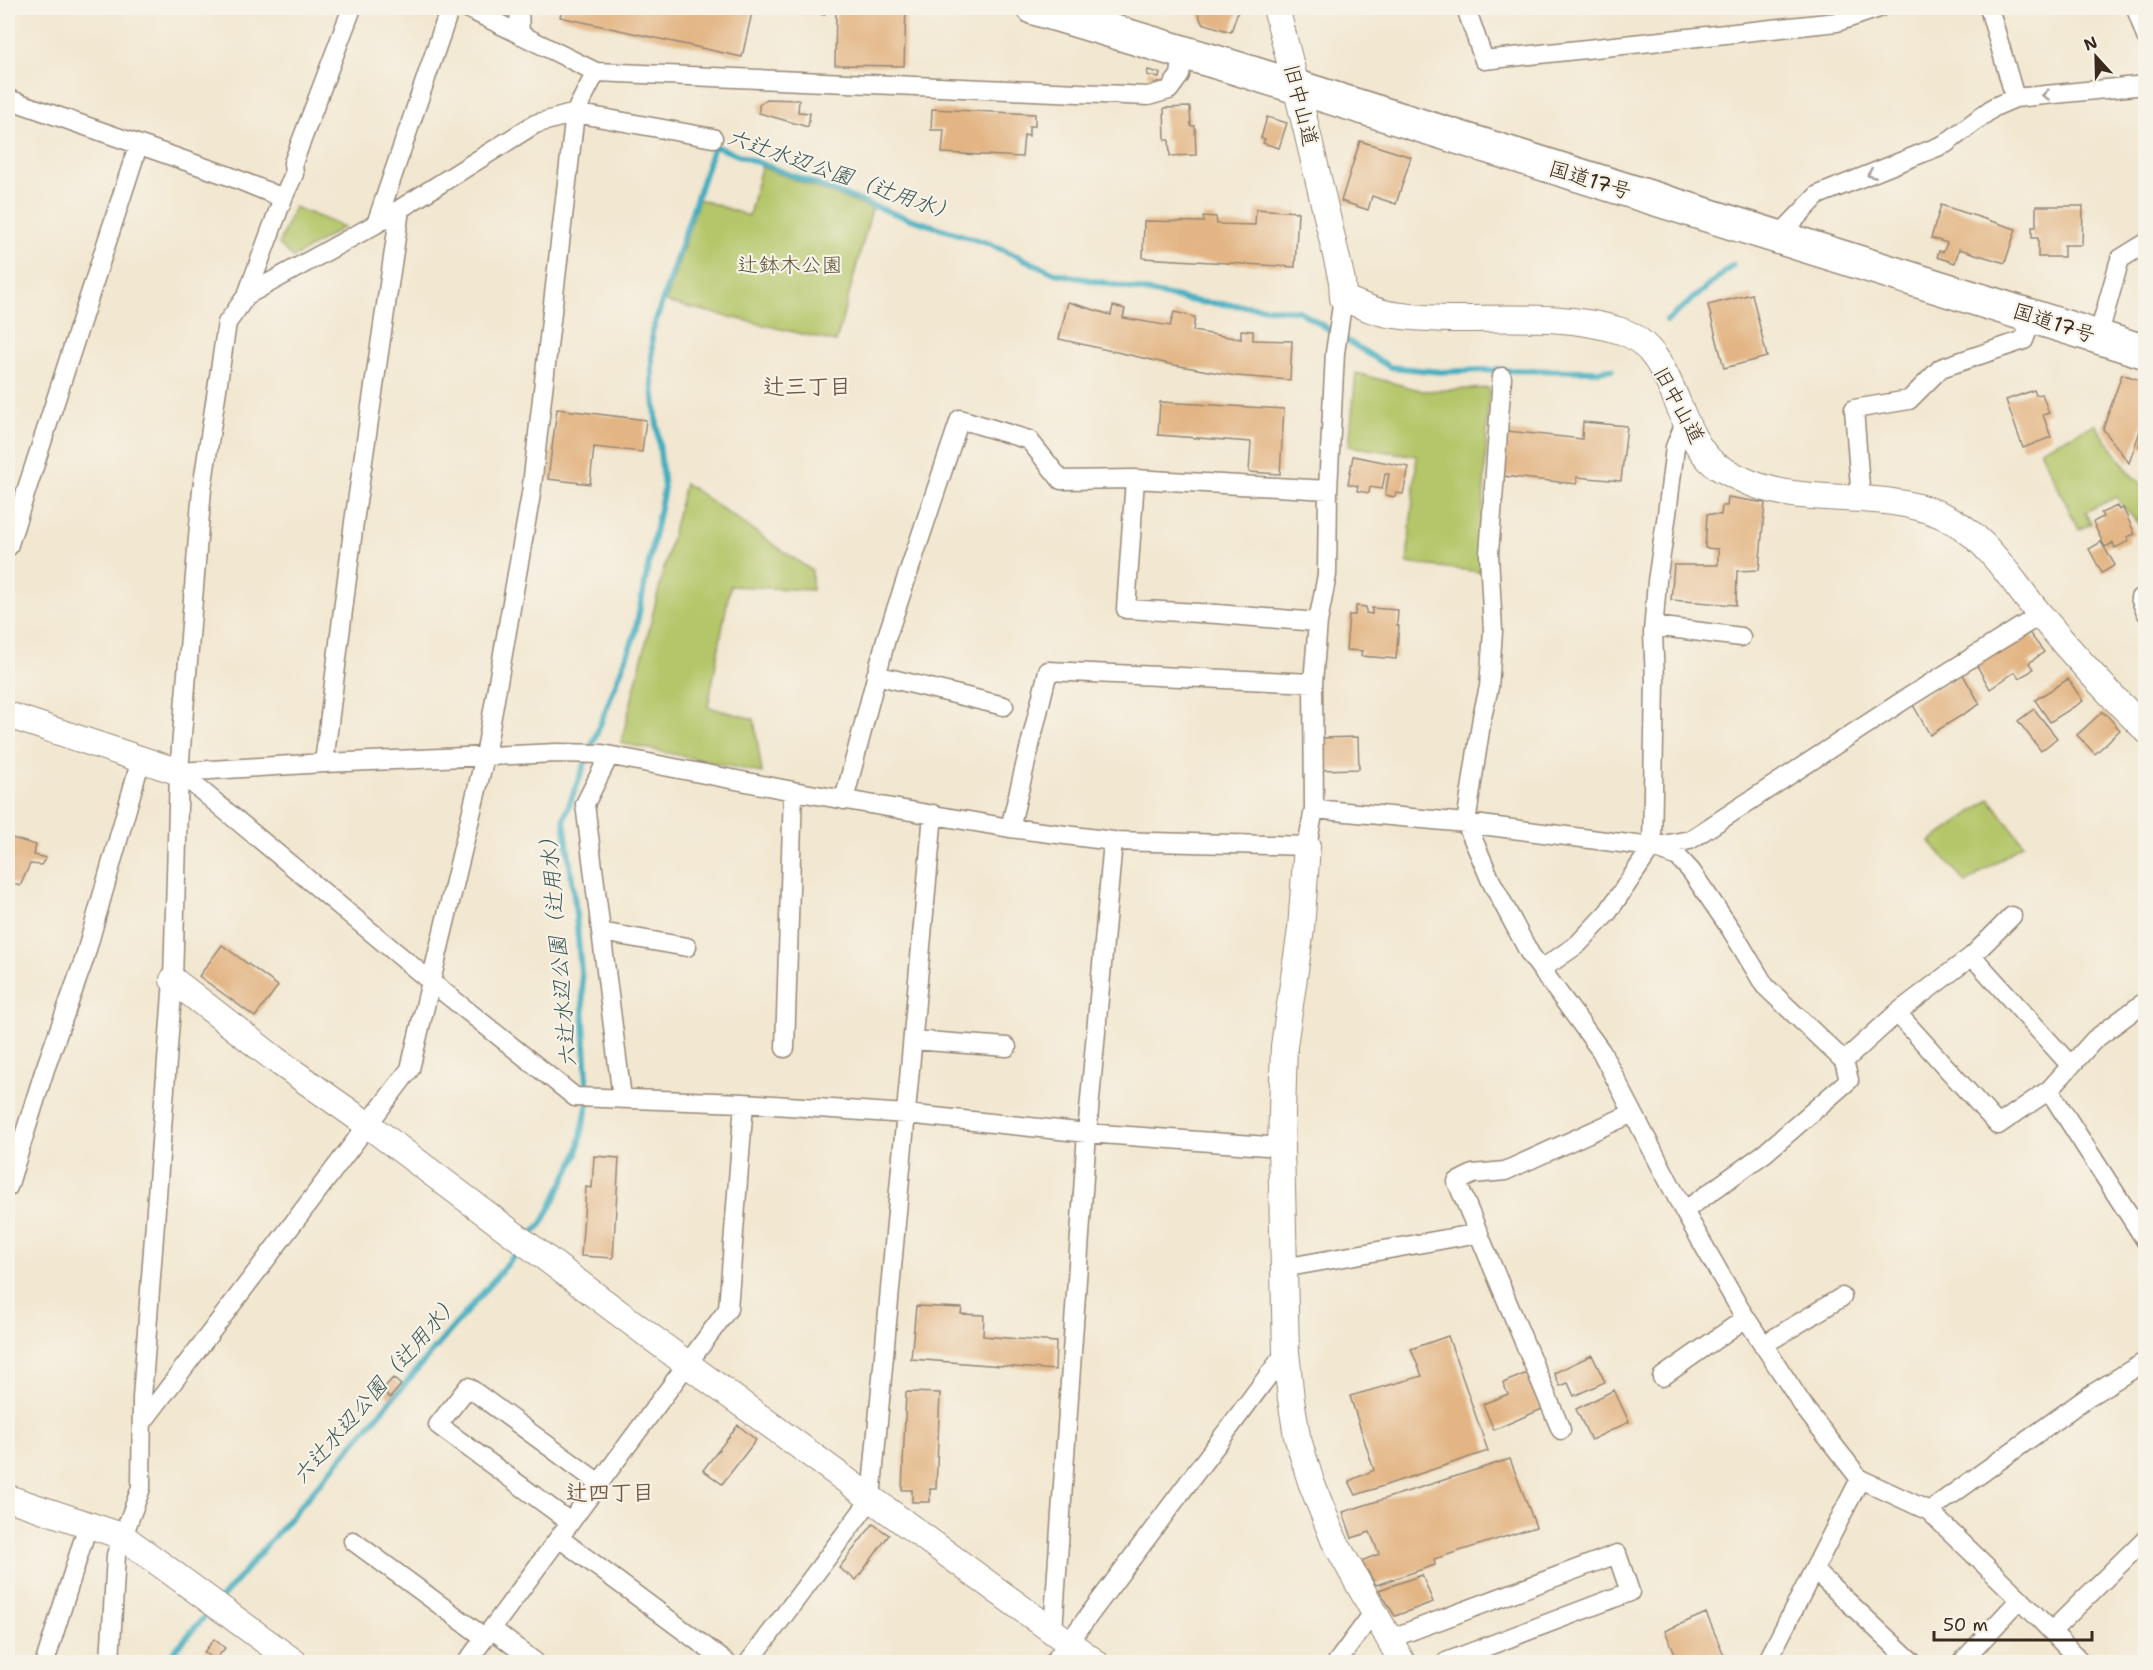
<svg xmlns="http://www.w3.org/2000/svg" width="2153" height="1670" viewBox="0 0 2153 1670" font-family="'Shantell Sans','Klee One',sans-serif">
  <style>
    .green { fill: #b4c669; stroke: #787844; stroke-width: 1.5 }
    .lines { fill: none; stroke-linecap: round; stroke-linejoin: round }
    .stream { stroke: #40adbf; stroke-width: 6 }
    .building { fill: #e3b584 }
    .street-casing { stroke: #968877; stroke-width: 21 }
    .secondary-casing { stroke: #968877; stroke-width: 28 }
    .highway-casing { stroke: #968877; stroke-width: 36 }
    .street { stroke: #fff; stroke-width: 18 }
    .secondary { stroke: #fff; stroke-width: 26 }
    .highway { stroke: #fff; stroke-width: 33 }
    .oneway { stroke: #a79f9a }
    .labels { text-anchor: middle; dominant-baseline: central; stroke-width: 4.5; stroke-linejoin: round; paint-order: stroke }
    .street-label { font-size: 21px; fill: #3b2a1e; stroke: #f7f3e8 }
    .park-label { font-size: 21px; fill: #595131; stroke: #f7f3e8 }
    .water-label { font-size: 22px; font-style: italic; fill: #3d5856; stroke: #f7f3e8 }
    .neighbourhood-label { font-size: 22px; font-weight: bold; fill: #765b42; stroke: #f7f3e8 }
  </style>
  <rect width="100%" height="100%" fill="#f7f3e8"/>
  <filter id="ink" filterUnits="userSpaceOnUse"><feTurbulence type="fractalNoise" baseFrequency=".0167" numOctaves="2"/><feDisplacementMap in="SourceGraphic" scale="12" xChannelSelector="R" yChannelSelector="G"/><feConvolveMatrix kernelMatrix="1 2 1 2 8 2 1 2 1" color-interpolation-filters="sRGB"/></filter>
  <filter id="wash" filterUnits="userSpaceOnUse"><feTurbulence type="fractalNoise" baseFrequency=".008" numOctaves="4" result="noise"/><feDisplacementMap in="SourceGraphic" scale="24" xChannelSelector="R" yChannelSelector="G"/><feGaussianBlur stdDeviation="1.35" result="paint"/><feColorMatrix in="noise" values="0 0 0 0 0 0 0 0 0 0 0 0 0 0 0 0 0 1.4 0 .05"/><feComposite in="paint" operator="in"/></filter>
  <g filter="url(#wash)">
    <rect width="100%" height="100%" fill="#f2e7d0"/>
    <path class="green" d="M761,167L872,209L836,342L666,302L699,199L749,216Z
      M294,207L344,227L293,258L279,244Z
      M1356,373L1423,391L1489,388L1480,572L1407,563L1417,456L1349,446Z
      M2095,424L2128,471L2145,489V532L2116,497L2085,512L2091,524L2079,530L2040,450Z
      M685,483L812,571V590L730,586L708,707L754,719L762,773L621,743Z
      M1990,799L2023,844L1966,883L1930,842Z"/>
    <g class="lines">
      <path class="stream" d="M1667,321L1733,265
        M529,1238L543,1222L577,1155L588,1103L582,983L575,904L564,818L634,637L664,488L652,379V332L714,146L898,215L990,244L1055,273L1199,302L1299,311L1390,367L1441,372L1483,370L1598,371L1612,369
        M219,1601L521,1248
        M165,1662L212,1608"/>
    </g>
    <g id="blocks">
      <path class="building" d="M563,8H753L742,57L560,17Z
        M798,8H810L809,14L797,11Z
        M818,8H826L824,15L818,13Z
        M836,8H906L904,66L835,65Z
        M1200,8H1239L1231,32L1202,23L1198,13Z
        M1148,70L1160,73L1159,78L1147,75Z
        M767,99L799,100L798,112L810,113L808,127L759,113V105Z
        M1190,107L1191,126H1195L1196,155L1170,156L1169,140H1165L1164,108Z
        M932,109L1035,114V126H1029V136L1024,135L1022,157L942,153L944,130H931Z
        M1267,117L1287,123L1279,148L1263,143L1265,139L1261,138Z
        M1360,141L1411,157L1396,204L1372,196L1368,210L1341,201Z
        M1941,205L2016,229L2005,263L1959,249L1955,263L1937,257L1939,251L1943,252L1947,243L1931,238Z
        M2036,206H2083L2082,245H2064V257H2038V238H2032V227H2036Z
        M1256,209L1298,212L1295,267L1143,258L1144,221L1204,222L1203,216L1216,217L1217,224L1255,225Z
        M1752,294L1767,357L1724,368L1708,305Z
        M1068,302L1111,315L1113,306L1125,309L1123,318L1170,326L1174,312L1195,317L1193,331L1241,339V330L1253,331V340L1292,341L1290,380L1236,376L1169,364L1059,339Z
        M2122,374L2146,382V414L2129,463L2103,429Z
        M2034,390L2036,395L2042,394L2049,413L2043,415L2051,437L2023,448L2006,400Z
        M1160,402L1284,409L1280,474L1249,472L1251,442L1158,435Z
        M557,409L646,420L642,452L594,447L590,484L548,479Z
        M1583,422L1627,426L1621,481L1577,477V484L1503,476L1507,431L1582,439Z
        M2145,427H2146V448L2139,446Z
        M1353,456L1409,467L1403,494L1396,493L1395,497L1385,495L1389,474H1385L1382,489L1370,487L1369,493L1357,491L1358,486L1348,484Z
        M1728,497L1765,503L1759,570L1737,571L1736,605L1671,600L1674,565H1718V549L1705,548L1707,514L1721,515L1722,506H1727Z
        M2117,506L2119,510L2123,508L2135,534L2127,537L2129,541L2115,548L2113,543L2105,547L2093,522L2103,517L2101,513Z
        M2101,542L2115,565L2102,573L2089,549Z
        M1356,606L1366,607V613L1372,614V608L1398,610L1397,625L1399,626L1396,659L1361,656L1362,651L1346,650L1349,615H1355Z
        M2027,630L2044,652L2029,663L2033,669L2030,672L2019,678L2015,672L1990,689L1976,664Z
        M1962,673L1980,704L1930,735L1912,703Z
        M2068,679L2083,701L2050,722L2035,700Z
        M2034,709L2057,738L2041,751L2018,721Z
        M2102,712L2107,715L2120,730L2095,754L2077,735Z
        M1358,737L1359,769L1320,770L1319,738Z
        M8,837L36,845L34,855L46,858L41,865L30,864L20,886L8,882Z
        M222,945L278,986L255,1017L199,976Z
        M594,1156L619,1158L613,1258L581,1256L586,1187L592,1188Z
        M916,1306L962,1308L961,1314L984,1315L983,1336L1056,1342L1055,1370L911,1359Z
        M1448,1336L1488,1451L1356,1495L1349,1481L1374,1470L1350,1396L1422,1376L1411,1349Z
        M1592,1355L1605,1382L1574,1396L1568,1383L1560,1386L1554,1373Z
        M1527,1373L1542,1409L1494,1430L1483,1404L1508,1394L1503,1383Z
        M393,1378L401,1385L390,1398L382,1390Z
        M1614,1390L1629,1422L1591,1440L1576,1409Z
        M906,1392L940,1393L936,1489H930V1502H912V1490H902Z
        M738,1425L756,1440L722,1484L703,1470Z
        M1510,1459L1536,1527L1434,1559L1435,1565L1376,1585L1361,1561L1379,1554L1370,1532L1352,1538L1343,1512Z
        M873,1524L889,1535L856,1580L839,1568Z
        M1422,1575L1433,1602L1395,1616L1379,1590Z
        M1706,1613L1727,1662H1679L1665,1631Z
        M214,1639L225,1648L215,1660L204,1652Z"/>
    </g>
  </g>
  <g filter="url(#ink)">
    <use href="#blocks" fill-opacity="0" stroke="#968877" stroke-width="1.5"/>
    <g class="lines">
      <defs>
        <path id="street" d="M467,8L596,72L1148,96L1169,90L1180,75L1183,52
          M519,8L520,35
          M1466,8L1484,60L1837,22L1879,8
          M1989,8L2015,98
          M2136,8L2146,37
          M8,99L229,176L283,198L247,295L227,323L202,489L179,772L173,980L142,1398L141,1488L116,1555L110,1662
          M283,198L294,174L293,163L352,8
          M376,224L450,8
          M1777,238L1818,195L1945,144L1994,107L2015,98L2146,85
          M247,295L376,224L535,124L575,113L713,138
          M2098,337L2120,259L2146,243
          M1502,377L1489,554L1493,631L1489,687L1482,717L1466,823L1491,881L1530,954L1601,1051L1684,1211L1740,1309L1806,1410L1860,1479L1929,1511L2020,1599L2081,1662
          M1135,479L1126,609L1217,614L1318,622
          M1861,500L1854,409L1909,400L1941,368L2024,340L2033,316
          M8,547L138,146
          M2140,598L2146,612
          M1654,626L1741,637
          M876,675L1004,706
          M609,756L585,804L622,1098
          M324,763L354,522L400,210
          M179,772L324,763L557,753L602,754L793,791L1010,828L1113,841L1307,846L1314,809L1313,683L1318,622L1327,575L1328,490L1335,353L1343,298
          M179,772L430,981L575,1097L744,1103L906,1114L1087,1133L1281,1147
          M844,800L886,639L960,419L1029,440L1061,480L1135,479L1328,490
          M1314,809L1466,823L1652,847L1678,857L1691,871L1732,931L1765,986L1844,1061L1849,1080L1765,1153L1684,1211
          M1010,828L1048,671L1313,683
          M1652,847L1690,840L1904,700L2040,615
          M601,932L687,947
          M1972,956L2071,1066
          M1542,969L1578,944L1608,912L1652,847L1655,681L1653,633L1657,581L1667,514L1675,447L1685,423
          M1897,1013L1998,1125L2049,1090L2094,1040L2146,1001
          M913,1040L1007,1047
          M785,1048L793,791
          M1844,1061L1897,1013L1972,956L2012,916
          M2049,1090L2146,1241
          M8,1187L44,1072L84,960L141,759
          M1283,1268L1479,1233
          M1763,1345L1842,1297
          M1662,1377L1746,1318
          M142,1423L410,1069L485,756L531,494L575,113L596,72
          M1561,1430L1457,1182L1473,1174L1505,1171L1633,1113
          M1929,1511L2089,1396L2146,1361
          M570,1522L438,1425L468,1387L599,1483
          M559,1538L726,1662
          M353,1541L485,1638
          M1814,1570L1912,1662
          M492,1629L535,1662
          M1053,1631L1087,1133L1113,841
          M2052,1631L2146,1538
          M1389,1639L1617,1554L1630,1592L1446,1662
          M45,1662L88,1525
          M467,1662L728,1309L744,1103
          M749,1662L871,1499L933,814
          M1054,1662L1286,1352
          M1337,1662L1373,1613
          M1767,1662L1860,1479
          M1962,1662L2020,1599"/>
        <path id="secondary" d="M1276,8C1300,98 1321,190 1342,281L1343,298C1360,305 1377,313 1395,315C1469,326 1548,308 1621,331C1676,349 1674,431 1715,465C1721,469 1730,473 1737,477C1800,510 1874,487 1939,514C1986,533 2010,580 2042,617C2075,657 2109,694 2146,730
          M8,715L179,772
          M1307,846L1301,929L1284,1046L1281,1147L1286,1352L1291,1399L1297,1436L1311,1482L1334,1540L1402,1662
          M173,980L276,1060L368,1125L687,1364L1095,1662
          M8,1498L122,1536L294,1662"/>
        <path id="highway" d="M1034,8L1236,68L2146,352"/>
      </defs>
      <use href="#street" class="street-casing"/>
      <use href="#secondary" class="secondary-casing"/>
      <use href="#highway" class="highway-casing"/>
      <use href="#street" class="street"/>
      <use href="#secondary" class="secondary"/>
      <use href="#highway" class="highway"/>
    </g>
    <defs><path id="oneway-chevron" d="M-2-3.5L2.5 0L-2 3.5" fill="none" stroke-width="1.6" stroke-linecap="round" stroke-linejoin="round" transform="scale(1.5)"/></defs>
    <g class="oneway">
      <use href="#oneway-chevron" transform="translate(2046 95) rotate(174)"/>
      <use href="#oneway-chevron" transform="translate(1871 174) rotate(158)"/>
    </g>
  </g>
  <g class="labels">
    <g class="street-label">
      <text transform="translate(1301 105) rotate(76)">旧中山道</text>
      <text transform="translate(1590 180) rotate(17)">国道17号</text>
      <text transform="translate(2054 323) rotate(18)">国道17号</text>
      <text transform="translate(1679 405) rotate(62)">旧中山道</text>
    </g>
    <g class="park-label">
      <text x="790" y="265">辻鉢木公園</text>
    </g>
    <g class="water-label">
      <text transform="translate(842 175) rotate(19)">六辻水辺公園（辻用水）</text>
      <text transform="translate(558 947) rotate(-95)">六辻水辺公園（辻用水）</text>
      <text transform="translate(376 1389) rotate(-49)">六辻水辺公園（辻用水）</text>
    </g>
    <g class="neighbourhood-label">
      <text x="807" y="386">辻三丁目</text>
      <text x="610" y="1492">辻四丁目</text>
    </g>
  </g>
  <rect width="2153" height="1670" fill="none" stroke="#f7f3e8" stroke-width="30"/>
  <g transform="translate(2096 57) rotate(338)" stroke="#f7f3e8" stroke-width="4.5" paint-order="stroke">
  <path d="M0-4.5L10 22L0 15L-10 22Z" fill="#3b2a1e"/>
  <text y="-9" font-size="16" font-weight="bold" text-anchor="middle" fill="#3b2a1e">N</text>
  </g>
  <path d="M1934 1631v9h158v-9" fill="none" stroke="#3b2a1e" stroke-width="3"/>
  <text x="1943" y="1631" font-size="18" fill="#3b2a1e" stroke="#f7f3e8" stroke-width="4.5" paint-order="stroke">50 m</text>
</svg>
